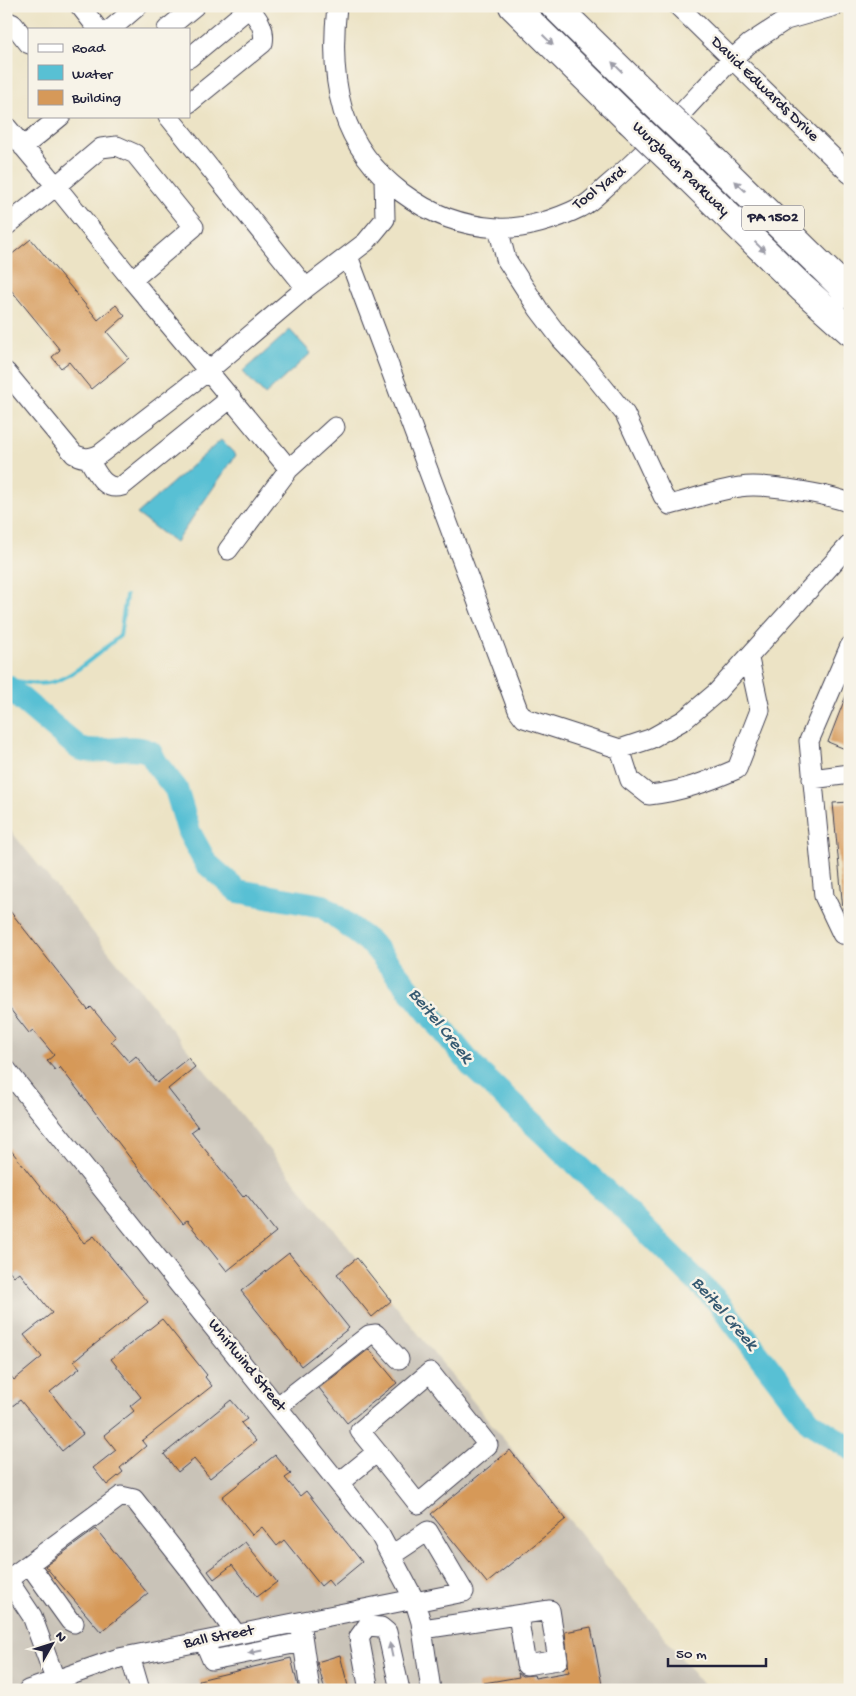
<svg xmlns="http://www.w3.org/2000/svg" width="856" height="1696" viewBox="0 0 856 1696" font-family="'Gochi Hand',sans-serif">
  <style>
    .industrial { fill: #c9c3b8 }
    .water { fill: #58c0d4; stroke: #3d7188 }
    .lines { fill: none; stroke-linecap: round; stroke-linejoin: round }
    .stream { stroke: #58c0d4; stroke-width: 4 }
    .river { stroke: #58c0d4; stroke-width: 24 }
    .building { fill: #d69959 }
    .minor-casing { stroke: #403f50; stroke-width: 21 }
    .highway-casing { stroke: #403f50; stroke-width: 30 }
    .minor { stroke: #fff; stroke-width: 19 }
    .highway { stroke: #fff; stroke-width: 28 }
    .highway-bridge-casing { stroke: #403f50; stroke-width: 30; stroke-linecap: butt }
    .highway-bridge { stroke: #fff; stroke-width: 28 }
    .oneway { fill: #9c9ca7 }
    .labels { text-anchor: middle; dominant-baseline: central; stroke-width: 5; stroke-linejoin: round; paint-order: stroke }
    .shield { fill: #f7f3e8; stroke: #62616f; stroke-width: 1 }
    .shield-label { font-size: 15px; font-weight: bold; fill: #22223b }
    .street-label { font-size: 16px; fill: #22223b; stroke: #f7f3e8 }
    .water-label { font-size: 18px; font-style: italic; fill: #355971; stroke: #f7f3e8 }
  </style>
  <rect width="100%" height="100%" fill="#f7f3e8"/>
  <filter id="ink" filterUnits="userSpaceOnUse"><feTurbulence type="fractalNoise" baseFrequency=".02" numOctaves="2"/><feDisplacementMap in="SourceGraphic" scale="10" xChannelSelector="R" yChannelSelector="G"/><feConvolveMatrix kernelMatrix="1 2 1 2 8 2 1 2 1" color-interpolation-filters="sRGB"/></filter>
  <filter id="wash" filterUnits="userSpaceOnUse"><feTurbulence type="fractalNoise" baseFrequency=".0096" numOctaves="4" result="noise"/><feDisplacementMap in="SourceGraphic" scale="20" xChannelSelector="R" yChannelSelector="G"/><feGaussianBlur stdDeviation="1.12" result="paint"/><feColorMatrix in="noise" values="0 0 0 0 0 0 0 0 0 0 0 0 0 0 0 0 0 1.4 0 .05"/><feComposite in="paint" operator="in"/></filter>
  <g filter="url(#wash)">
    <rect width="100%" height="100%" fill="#ece3c5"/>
    <path class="industrial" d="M6,825L707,1690H6Z"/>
    <path class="water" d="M290,330L311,353L265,395L243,372Z
      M221,440L236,455L175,543L137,514Z"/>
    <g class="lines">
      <path class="stream" d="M740,7V6
        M6,679C21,682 38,686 53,682C73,677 103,649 120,636L126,596"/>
      <path class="river" d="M6,686L79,748C103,756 127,742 150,752L158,766L176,789L189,832L206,863L238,891L323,906L373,945L474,1068L617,1202L719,1303L811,1423L850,1448"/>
    </g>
    <g id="blocks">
      <path class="building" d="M31,239L98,320L116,305L125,316L107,332L129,358L91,389L69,362L61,368L52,357L60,350L6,284V259Z
        M849,688H850V751L828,742Z
        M850,802V910H843L833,803Z
        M6,906L88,1010L91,1007L116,1037L111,1041L129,1062L136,1056L157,1083L188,1058L195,1067L168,1089L198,1127L191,1132L243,1197L246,1194L276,1232L227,1271L187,1221L183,1224L141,1172L60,1067L56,1071L47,1061L54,1055L33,1030L29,1033L6,1004Z
        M6,1144L84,1243L94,1236L148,1302L74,1361L80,1368L50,1392L83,1434L62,1451L20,1400L6,1411V1370L14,1380L42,1357L24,1335L52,1313L19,1272L14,1276L6,1267Z
        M289,1253L349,1328L301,1366L241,1291Z
        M357,1258L391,1301L372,1317L337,1274Z
        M162,1319L207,1375L205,1377L212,1386L142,1441L146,1446L120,1468L123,1472L107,1485L93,1468L116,1450L104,1435L134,1411L130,1406L141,1397L111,1359Z
        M369,1349L397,1383L347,1423L319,1388Z
        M231,1400L247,1419L241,1423L256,1441L210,1478L194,1459L178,1472L164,1454Z
        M510,1450L566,1519L487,1583L431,1514Z
        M275,1455L291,1474L285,1478L300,1496L306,1491L362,1562L333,1586L328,1580L321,1586L284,1540L277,1546L262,1527L252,1535L222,1497Z
        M96,1529L148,1594L101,1632L45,1566Z
        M245,1542L277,1582L257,1597L232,1565L214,1579L208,1571Z
        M591,1627L603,1690H478V1684L519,1677L518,1673L522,1676L534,1675L535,1678L569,1672L565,1632Z
        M340,1655L349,1690H325L317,1662Z
        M291,1658L299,1690H202L199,1680Z"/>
    </g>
  </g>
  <g filter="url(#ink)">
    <use href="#blocks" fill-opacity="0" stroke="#403f50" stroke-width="1"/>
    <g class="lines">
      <defs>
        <path id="minor" d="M80,6L98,29
          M337,6C333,41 333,77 343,111C364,177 428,224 497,228C524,230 557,219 581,207C590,203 599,193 607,186C652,148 691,102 732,59L749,44L786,20L835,6
          M678,6L850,174
          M6,21L13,24L29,44
          M111,29L138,6
          M167,29L195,6
          M189,58L249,8
          M189,103L263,43C266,27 257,18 248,6
          M168,116L306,288L366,242L385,219L384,178
          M6,126L56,186L6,226
          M23,147L61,116
          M498,228L506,259L539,310L561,339L587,367L625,414L663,496L670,505C693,499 717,490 740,487C764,483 827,494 850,503
          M348,256L518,710L524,718L620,749L650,739L684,720L717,692L850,544
          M132,280L194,227L135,154L117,146L101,148L56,186L123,269L132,280L208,371L306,288
          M6,372L74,454C84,459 90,459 100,454L208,371L289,469L335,427
          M88,458C96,471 104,492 122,486L231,398
          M228,550L289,469
          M850,646L809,741L824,896L842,934L850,935
          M620,749L630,780L649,795C680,792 707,782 737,769L760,710L749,659
          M812,779L850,774
          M6,1069L380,1535L414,1599L421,1622L431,1690
          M278,1406L369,1335L376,1334L399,1359
          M340,1482L377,1452L418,1504L488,1445L430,1372L360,1431L377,1452
          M392,1555L428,1531L464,1592L415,1602
          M29,1564L70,1621L74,1623
          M6,1577L32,1616L55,1679
          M6,1581L121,1496L134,1499L189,1569L236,1634
          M367,1626L381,1627L387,1632L400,1690
          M367,1626L359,1637L369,1690
          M301,1629L310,1690
          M423,1629L550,1610L558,1660L526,1665L518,1615
          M204,1641L212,1660L303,1642
          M130,1656L140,1690
          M28,1690L119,1658L414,1599"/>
        <path id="highway" d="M513,6L629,120
          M555,6L652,101
          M696,143L850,294
          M675,164L802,288L850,331"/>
      </defs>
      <use href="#minor" class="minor-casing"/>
      <use href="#highway" class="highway-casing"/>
      <use href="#minor" class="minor"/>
      <use href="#highway" class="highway"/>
      <defs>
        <path id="highway-bridge" d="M652,101L696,143
          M629,120L675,164"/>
      </defs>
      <use href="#highway-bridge" class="highway-bridge-casing"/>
      <use href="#highway-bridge" class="highway-bridge"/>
    </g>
    <defs><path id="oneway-solid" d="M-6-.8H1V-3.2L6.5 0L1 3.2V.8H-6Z" transform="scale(1.25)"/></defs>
    <g class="oneway">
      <use href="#oneway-solid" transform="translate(548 40) rotate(44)"/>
      <use href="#oneway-solid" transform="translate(617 67) rotate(-136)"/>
      <use href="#oneway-solid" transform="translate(740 186) rotate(-136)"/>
      <use href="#oneway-solid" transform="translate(760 247) rotate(44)"/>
      <use href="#oneway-solid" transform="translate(391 1650) rotate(-102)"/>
      <use href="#oneway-solid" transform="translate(255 1652) rotate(169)"/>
    </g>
  </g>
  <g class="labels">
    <rect class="shield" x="742" y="205.5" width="62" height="25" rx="4"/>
    <g class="shield-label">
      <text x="773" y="218">PA 1502</text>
    </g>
    <g class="street-label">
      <text transform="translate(764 90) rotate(44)">David Edwards Drive</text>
      <text transform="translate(680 170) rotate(44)">Wurzbach Parkway</text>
      <text transform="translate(600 189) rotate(-37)">Tool Yard</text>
      <text transform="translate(246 1366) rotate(51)">Whirlwind Street</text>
      <text transform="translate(219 1638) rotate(-11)">Ball Street</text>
    </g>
    <g class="water-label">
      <text transform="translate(440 1026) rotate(51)">Beitel Creek</text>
      <text transform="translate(724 1314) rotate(49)">Beitel Creek</text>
    </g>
  </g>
  <rect width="856" height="1696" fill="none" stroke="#f7f3e8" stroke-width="25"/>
  <rect x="28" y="28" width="162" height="90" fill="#f7f3e8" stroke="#a29fa3"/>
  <rect x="38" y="44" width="25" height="8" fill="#ffffff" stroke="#a29fa3"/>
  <text x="72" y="52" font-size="15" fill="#22223b">Road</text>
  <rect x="38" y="65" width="25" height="15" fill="#58c0d4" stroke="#a29fa3"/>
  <text x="72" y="78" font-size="15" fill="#22223b">Water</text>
  <rect x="38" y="90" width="25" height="15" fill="#d69959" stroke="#a29fa3"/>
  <text x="72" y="102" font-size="15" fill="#22223b">Building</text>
  <g transform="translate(52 1644) rotate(51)" stroke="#f7f3e8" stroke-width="4" paint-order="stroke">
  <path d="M0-4L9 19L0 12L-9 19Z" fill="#22223b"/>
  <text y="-8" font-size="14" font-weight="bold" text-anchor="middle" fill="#22223b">N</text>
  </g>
  <path d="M668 1658v8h98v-8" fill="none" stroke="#22223b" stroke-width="2.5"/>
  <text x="676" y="1658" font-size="15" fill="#22223b" stroke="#f7f3e8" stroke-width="4" paint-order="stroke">50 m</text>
</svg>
